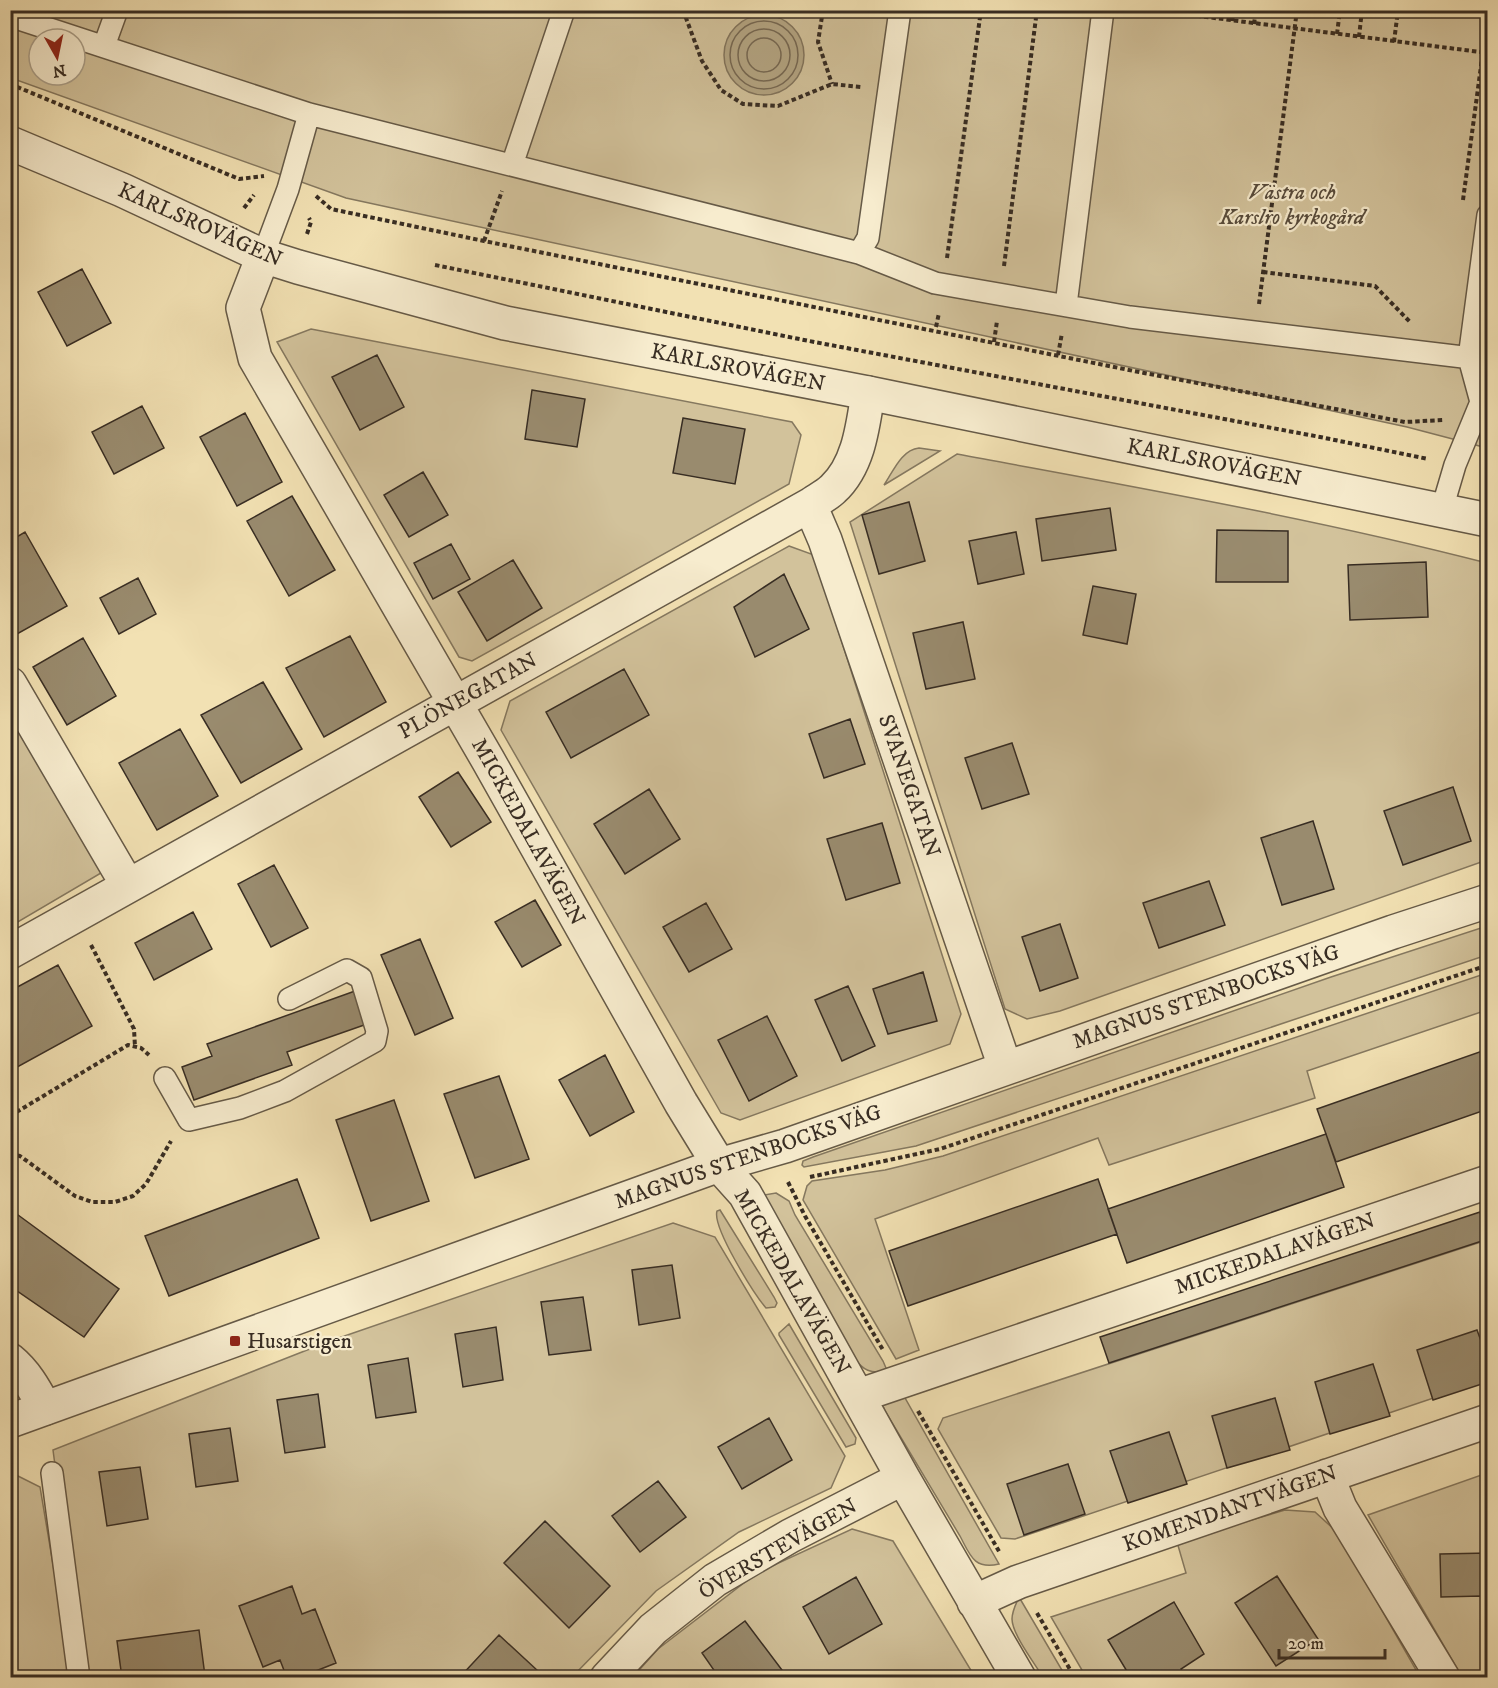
<svg xmlns="http://www.w3.org/2000/svg" width="1498" height="1688" viewBox="0 0 1498 1688" font-family="'IM FELL DW Pica',serif">
  <style>
    .green { fill: #d2c29b; stroke: #85785f; stroke-width: 1.5; fill-rule: evenodd }
    .water { fill: #b3a482; stroke: #82745c; stroke-width: 1.5 }
    .lines { fill: none; stroke-linecap: round; stroke-linejoin: round }
    .shore { stroke: #766852; stroke-width: 1.5 }
    .building { fill: #998b6e; stroke: #382d23; stroke-width: 1.5 }
    .service-casing { stroke: #665a47; stroke-width: 24 }
    .minor-casing { stroke: #665a47; stroke-width: 36 }
    .tertiary-casing { stroke: #665a47; stroke-width: 36 }
    .path { stroke: #382d23; stroke-width: 4; stroke-dasharray: 4.5 3; stroke-linecap: butt }
    .service { stroke: #f7ecce; stroke-width: 21 }
    .minor { stroke: #f7ecce; stroke-width: 33 }
    .tertiary { stroke: #f7ecce; stroke-width: 33 }
    .poi-dot { fill: #8f2418; stroke: #f7ecce; stroke-width: 2 }
    .labels { text-anchor: middle; dominant-baseline: central; stroke-width: 4.5; stroke-linejoin: round; paint-order: stroke }
    .park-label { font-size: 22px; font-style: italic; fill: #574b3b; stroke: #f7ecce }
    .street-label { font-size: 22px; fill: #382d23; stroke: #f7ecce }
    .poi-label { font-size: 22px; fill: #382d23; stroke: #f7ecce; text-anchor: start }
  </style>
  <rect width="100%" height="100%" fill="#f2e1b3"/>
  <filter id="stains"><feTurbulence type="fractalNoise" baseFrequency=".00333" numOctaves="4"/><feColorMatrix values="0 0 0 0 .2 0 0 0 0 .09 0 0 0 0 .02 0 0 0 .5 -.17"/></filter>
  <radialGradient id="worn" r=".72"><stop offset=".6" stop-color="#630" stop-opacity="0"/><stop offset="1" stop-color="#630" stop-opacity=".3"/></radialGradient>
  <path class="green" d="M10,11H1487V448L1407,427L346,198L11,78ZM39,39H75V75H39Z
    M311,329L792,422L801,435L789,484L472,661L459,657L277,342Z
    M919,448L940,451L884,485C893,472 901,450 919,448Z
    M957,454C1134,487 1313,518 1487,563V860L1060,1011L1027,1019L1005,1009L850,522Z
    M789,546L814,555L961,1014L950,1044L740,1120L721,1113L501,730L510,701Z
    M18,727L102,868L101,873L11,926L10,731Z
    M1487,926V955L916,1146L804,1167L802,1165L803,1161L813,1157L1331,977Z
    M1487,973V1010L1307,1071L1315,1098L1109,1165L1098,1138L875,1219L919,1350L896,1359L803,1200L807,1186L812,1181L885,1170L943,1156Z
    M776,1193L789,1201L795,1215L883,1361L886,1368L885,1371C871,1374 863,1370 855,1359L764,1195Z
    M720,1210L774,1297L777,1303L775,1307L766,1308C754,1294 712,1227 717,1211Z
    M673,1223L715,1237L845,1456L831,1488L739,1532L656,1591L572,1677L83,1678L53,1450L330,1341Z
    M1487,1240V1380L1015,1539L1001,1538L938,1429L943,1418Z
    M789,1324L856,1438L855,1444L846,1447L779,1335V1333Z
    M899,1391L905,1398L999,1564C974,1570 970,1555 960,1536L885,1411L881,1401Z
    M10,1472L40,1487L60,1606L68,1677H11Z
    M1487,1473V1677H1462L1368,1515Z
    M1285,1510L1315,1512L1337,1532L1420,1677H1086L1051,1617L1186,1573L1177,1542Z
    M852,1529L893,1541L975,1677L632,1678L658,1649L757,1573Z
    M1019,1597L1066,1677H1043C1035,1664 1012,1634 1012,1619C1012,1611 1016,1604 1019,1597Z"/>
  <path class="water" d="M724 55a40 40 0 1 1 80 0a40 40 0 1 1-80 0Z"/>
  <g class="lines">
    <path class="shore" d="M730 55a34 34 0 1 1 68 0a34 34 0 1 1-68 0Z
      M738 55a26 26 0 1 1 52 0a26 26 0 1 1-52 0Z
      M747 55a17 17 0 1 1 34 0a17 17 0 1 1-34 0Z"/>
  </g>
  <path class="building" d="M82,269L111,323L67,346L38,292Z
    M377,355L404,407L360,430L332,377Z
    M532,390L585,399L577,447L525,439Z
    M142,406L164,448L114,474L92,432Z
    M245,413L282,482L237,506L200,437Z
    M683,418L745,429L735,484L673,473Z
    M423,472L448,515L409,537L384,495Z
    M292,496L335,570L289,596L247,521Z
    M909,502L925,561L879,574L862,515Z
    M1110,508L1116,550L1042,561L1036,519Z
    M1217,530L1288,531V582H1216Z
    M25,532L67,606L17,634L10,622V541Z
    M1016,532L1024,574L978,584L969,541Z
    M451,544L470,579L433,599L414,563Z
    M513,560L542,608L487,641L458,592Z
    M1426,562L1428,617L1350,620L1348,565Z
    M784,574L809,629L755,657L734,607Z
    M138,578L156,614L119,634L100,598Z
    M1093,586L1136,594L1127,644L1083,635Z
    M963,622L975,679L926,689L913,633Z
    M350,636L386,702L324,737L286,668Z
    M83,638L116,696L67,725L33,667Z
    M624,669L649,715L571,758L546,712Z
    M263,682L302,749L241,783L201,715Z
    M850,719L865,764L824,778L809,734Z
    M180,729L218,796L157,830L119,763Z
    M1012,743L1029,794L982,809L965,758Z
    M458,772L491,822L451,847L419,797Z
    M1453,787L1471,841L1403,865L1384,811Z
    M649,789L680,839L625,874L594,824Z
    M1313,821L1334,889L1282,905L1261,838Z
    M882,823L900,883L846,900L827,839Z
    M274,865L308,928L271,947L238,884Z
    M1209,881L1225,925L1159,948L1143,903Z
    M535,900L561,945L522,967L495,922Z
    M706,903L732,949L689,972L663,927Z
    M193,912L212,949L154,980L135,943Z
    M1060,924L1078,978L1040,991L1022,937Z
    M420,939L453,1018L415,1035L381,955Z
    M58,965L92,1026L10,1071V991Z
    M923,972L937,1021L888,1034L873,989Z
    M848,986L875,1046L842,1061L815,1000Z
    M355,991L367,1024L287,1052L292,1065L194,1100L182,1067L212,1056L207,1044Z
    M767,1016L797,1076L749,1101L718,1040Z
    M1488,1049V1109L1336,1162L1317,1109Z
    M605,1055L634,1112L590,1136L559,1080Z
    M499,1076L529,1159L475,1178L444,1094Z
    M394,1100L429,1201L371,1221L336,1120Z
    M1326,1134L1344,1187L1127,1263L1108,1209Z
    M297,1179L319,1238L169,1296L145,1236Z
    M1098,1179L1117,1234L908,1306L889,1251Z
    M14,1212L119,1289L84,1337L10,1286V1217Z
    M1480,1212L1488,1239L1109,1363L1100,1337Z
    M672,1265L680,1318L639,1325L632,1270Z
    M583,1297L591,1350L549,1355L541,1302Z
    M496,1327L503,1380L463,1387L455,1334Z
    M1477,1330L1488,1360V1382L1433,1400L1417,1350Z
    M408,1358L416,1412L376,1418L368,1365Z
    M1373,1364L1390,1416L1330,1434L1315,1382Z
    M318,1394L325,1447L285,1453L277,1400Z
    M1275,1398L1290,1450L1227,1468L1212,1416Z
    M769,1418L792,1460L742,1489L718,1447Z
    M230,1428L238,1481L196,1487L189,1434Z
    M1169,1432L1187,1484L1128,1503L1110,1451Z
    M1068,1464L1085,1514L1024,1535L1007,1484Z
    M140,1467L148,1519L107,1526L99,1472Z
    M658,1481L686,1517L640,1552L612,1516Z
    M545,1521L610,1586L569,1628L504,1563Z
    M1488,1553V1658H1482L1481,1596L1441,1597L1440,1554Z
    M1277,1576L1318,1639L1276,1666L1235,1603Z
    M856,1577L882,1624L829,1654L803,1607Z
    M292,1586L302,1614L315,1609L336,1663L298,1678H287L280,1660L263,1667L239,1606Z
    M1174,1602L1204,1654L1181,1669L1186,1678H1131L1108,1640Z
    M745,1621L788,1678H710L716,1673L702,1653Z
    M199,1630L205,1676L122,1678L117,1641Z
    M499,1635L538,1671L532,1678H459Z"/>
  <g class="lines">
    <defs>
      <path id="service" d="M10,16L309,114L859,253L868,238L900,10
        M104,46L117,10
        M512,165L564,10
        M859,253L935,283L1130,317L1488,360
        M263,256L288,189L309,114
        M1066,305L1103,10
        M1442,509L1455,465L1481,402L1469,358L1488,215
        M165,1078L189,1120L240,1108L285,1091L375,1041L377,1031L361,978L347,970L289,999
        M52,1473L79,1678"/>
      <path id="minor" d="M263,256L243,308L255,358L488,760L681,1103L719,1165L745,1194L903,1478L1019,1678
        M810,505L825,540L1005,1067
        M10,684L128,886
        M10,952L810,505C817,500 827,495 833,489C859,465 863,425 868,393
        M10,1360C26,1373 35,1390 45,1408
        M858,1396L1488,1182
        M1327,1476L1340,1508L1443,1678
        M974,1602L1018,1582L1488,1421
        M607,1678L653,1629L715,1580L790,1536L903,1478"/>
      <path id="tertiary" d="M10,143L122,190L263,256L298,267L505,323L868,393L1488,520
        M10,1421L719,1165L785,1146L1393,932L1488,901"/>
    </defs>
    <use href="#service" class="service-casing"/>
    <use href="#minor" class="minor-casing"/>
    <use href="#tertiary" class="tertiary-casing"/>
    <path class="path" d="M683,10L702,61L721,90L743,104L778,106L832,84L861,87
      M823,10L818,42L832,84
      M1152,10L1488,53
      M1232,21L1234,10
      M1254,24L1256,10
      M1337,34L1340,10
      M1359,37L1362,10
      M1394,42L1398,10
      M10,84L239,179L264,176
      M316,196L331,209L484,241L1144,373L1405,422L1444,420
      M1463,200L1488,14
      M244,208L254,195
      M307,234L311,222L309,218
      M484,241L502,191
      M947,258L981,10
      M435,265L809,341L1320,437L1428,459
      M1004,266L1037,10
      M1263,272L1375,286L1410,322
      M1259,304L1297,10
      M936,327L939,313
      M994,342L997,321
      M1058,355L1062,333
      M91,945L134,1029L135,1047
      M10,1116L128,1045L141,1048L149,1055
      M10,1154L20,1156L75,1196L92,1202H115L133,1196L146,1184L171,1141
      M810,1177L940,1149L1488,965
      M788,1182L805,1216L883,1350
      M918,1411L1000,1553
      M1037,1613L1075,1678"/>
    <use href="#service" class="service"/>
    <use href="#minor" class="minor"/>
    <use href="#tertiary" class="tertiary"/>
  </g>
  <rect class="poi-dot" x="229" y="1335" width="12" height="12" rx="3"/>
  <g class="labels">
    <g class="park-label">
      <text x="1292" y="192">Västra och<tspan x="1292" dy="25">Karslro kyrkogård</tspan></text>
    </g>
    <g class="street-label">
      <text transform="translate(200 225) rotate(24)">KARLSROVÄGEN</text>
      <text transform="translate(738 368) rotate(11)">KARLSROVÄGEN</text>
      <text transform="translate(1214 463) rotate(11)">KARLSROVÄGEN</text>
      <text transform="translate(468 696) rotate(-29)">PLÖNEGATAN</text>
      <text transform="translate(909 786) rotate(71)">SVANEGATAN</text>
      <text transform="translate(528 832) rotate(61)">MICKEDALAVÄGEN</text>
      <text transform="translate(1206 997) rotate(-19)">MAGNUS STENBOCKS VÄG</text>
      <text transform="translate(748 1157) rotate(-19)">MAGNUS STENBOCKS VÄG</text>
      <text transform="translate(1275 1254) rotate(-19)">MICKEDALAVÄGEN</text>
      <text transform="translate(792 1282) rotate(60)">MICKEDALAVÄGEN</text>
      <text transform="translate(1230 1509) rotate(-19)">KOMENDANTVÄGEN</text>
      <text transform="translate(778 1549) rotate(-30)">ÖVERSTEVÄGEN</text>
    </g>
    <g class="poi-label">
      <text x="247" y="1341">Husarstigen</text>
    </g>
  </g>
  <rect width="1498" height="1688" fill="none" stroke="#f2e1b3" stroke-width="36"/>
  <rect x="12" y="12" width="1474" height="1664" fill="none" stroke="#382d23" stroke-width="3"/>
  <rect x="18" y="18" width="1462" height="1652" fill="none" stroke="#382d23" stroke-width="1.5"/>
  <g transform="translate(57 57) rotate(171)"><circle r="28" fill="#f7ecce" stroke="#aba08a" stroke-width="1.5"/>
  <path d="M0-4.5L10 22L0 15L-10 22Z" fill="#8f2418"/>
  <text y="-9" font-size="16" font-weight="bold" text-anchor="middle" fill="#382d23">N</text>
  </g>
  <path d="M1279 1649v9h106v-9" fill="none" stroke="#382d23" stroke-width="3"/>
  <text x="1288" y="1649" font-size="18" fill="#382d23" stroke="#f7ecce" stroke-width="4.5" paint-order="stroke">20 m</text>
  <rect width="100%" height="100%" filter="url(#stains)"/>
  <rect width="100%" height="100%" fill="url(#worn)"/>
</svg>
